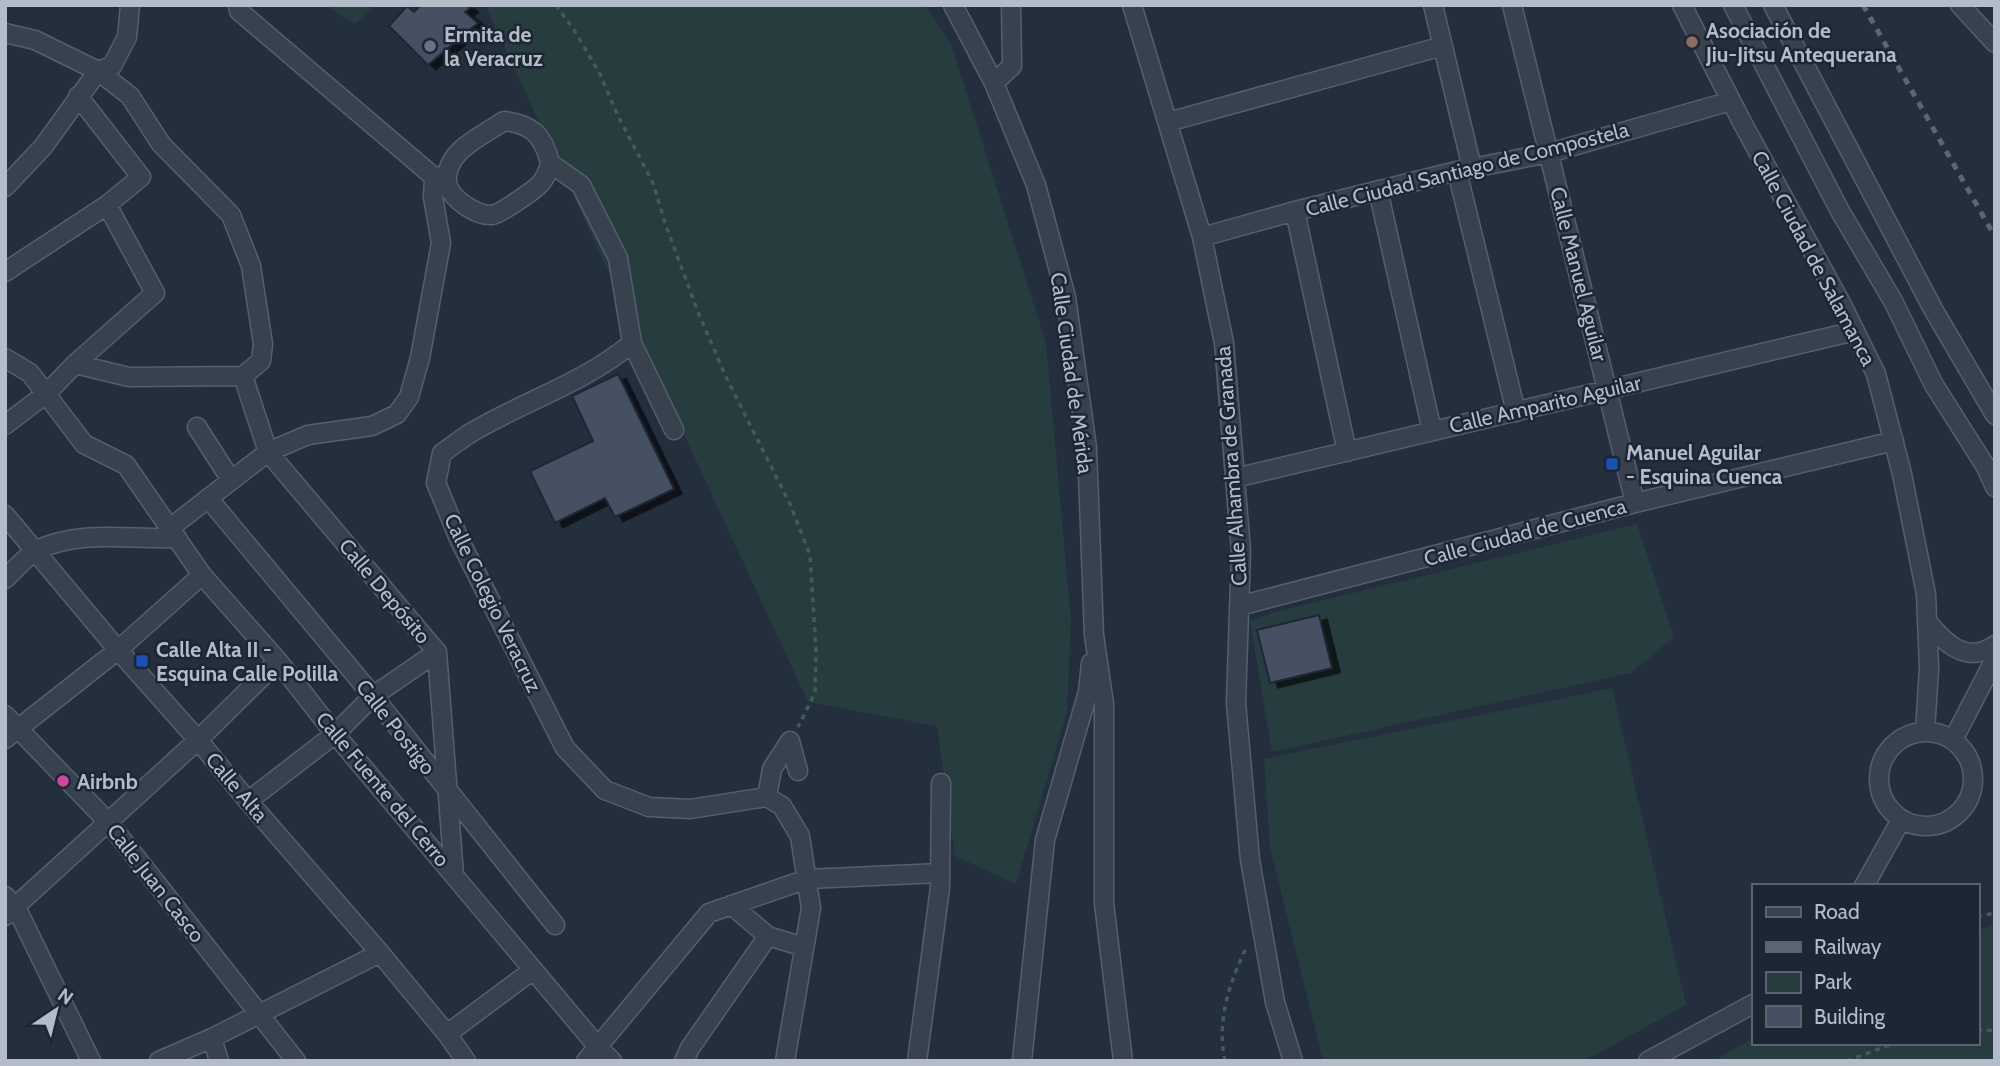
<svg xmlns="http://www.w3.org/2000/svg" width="2000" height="1066" viewBox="0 0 2000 1066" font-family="Cabin,sans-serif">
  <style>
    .green { fill: #263c3f }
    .building { fill: #455162; stroke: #1f2835; stroke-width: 2; filter: url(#shadow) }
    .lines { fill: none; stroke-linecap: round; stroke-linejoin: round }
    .minor-casing { stroke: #565f6c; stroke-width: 21 }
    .path { stroke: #44595c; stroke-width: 3.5; stroke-dasharray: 5 5; stroke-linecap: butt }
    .minor { stroke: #38414e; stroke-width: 18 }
    .rail { stroke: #5a6575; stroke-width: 5; stroke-dasharray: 7 7; stroke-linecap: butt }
    .education-dot { fill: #8d6e63; stroke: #1d2633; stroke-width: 2.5 }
    .worship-dot { fill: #6b7280; stroke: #1d2633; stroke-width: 2.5 }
    .transit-dot { fill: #1a4fb4; stroke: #1d2633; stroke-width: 2.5 }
    .hotel-dot { fill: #d1479c; stroke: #1d2633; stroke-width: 2.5 }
    .labels { text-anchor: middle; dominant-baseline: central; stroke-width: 5; stroke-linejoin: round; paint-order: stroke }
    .poi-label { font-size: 21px; font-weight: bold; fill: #b4bcc9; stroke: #1d2633; text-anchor: start }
    .street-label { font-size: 21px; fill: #b4bcc9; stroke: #1d2633 }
  </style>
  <defs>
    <filter id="shadow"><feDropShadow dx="8" dy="4.5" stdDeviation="0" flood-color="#0009"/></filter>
  </defs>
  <rect width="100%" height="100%" fill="#242f3e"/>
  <path class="green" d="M325,5H376L355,24Z
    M485,5H925L951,44L1046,343L1071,621L1067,712L1016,884L955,856L937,726L808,702Z
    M1637,524L1674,637L1631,673L1272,752L1250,621L1275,612Z
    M1612,688L1686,1005L1584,1061H1323L1270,847L1264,759Z
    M1995,925V1061H1712L1753,1039V1043H1977V931Z"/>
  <path class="building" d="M421,5H467L470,8L465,12L478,23L428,65L389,26L407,6L414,12Z
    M618,374L674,489L615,517L605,498L555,523L530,471L593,441L572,396Z
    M1319,615L1332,668L1270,683L1257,630Z"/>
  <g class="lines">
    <defs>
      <path id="minor" d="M238,5L239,11L434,177L445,176
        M953,5L994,83L1036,185L1066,297L1087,448L1094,635L1104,704V903L1123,1061
        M1132,5L1202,237L1224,343L1241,551L1236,703L1250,860L1275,1002L1293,1061
        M1433,5L1472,168
        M1512,5L1635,503
        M1682,5L1743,124L1841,303L1876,374L1902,474L1926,594L1929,668L1925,732
        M1733,5L1840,211L1893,301L1934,385L1986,467L1995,487
        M1773,5L1933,309L1995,415
        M1960,5L1995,43
        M5,33L35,40L98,71L130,96L161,144L231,215L251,266L263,344L261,361L243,376
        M994,83L1012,66L1011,5
        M1168,122L1443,46
        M550,163C548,172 545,180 538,186C530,193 500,214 492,215C477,216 453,200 448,186C444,175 451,160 459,152C471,140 489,131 504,121C532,124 543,135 550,163L581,185L618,258L632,343
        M1457,171L1516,412
        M5,187L43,147L98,71L112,66L127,37L130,5
        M1378,190L1432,431
        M1295,211L1347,452
        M1202,237L1295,211L1457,171L1549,153L1731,101
        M5,272L107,205L141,177L78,96
        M5,358L30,373L84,444L126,465L202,575L278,661L335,734L598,1047L612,1061
        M75,364L129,377L243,376
        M243,376L268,452L437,652L454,875
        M5,425L47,393L75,364L155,293L107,205
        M197,427L231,480
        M674,430L632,343C584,383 527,400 474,431C463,437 453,446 442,453L436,483L460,541L565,748L605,790L649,807L690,809L767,797L782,806L800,836L811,908L785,1061
        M1235,478L1855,331
        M208,498L373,696L555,925
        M5,515L118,650L198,740L248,801L380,953L447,1034L466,1061
        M170,528L268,452L308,435L372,426L397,414L409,397L420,358L441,243L433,197L434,177
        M5,579C15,570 26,556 37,550C82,529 129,540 177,538
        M1239,606L1635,503L1894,441
        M1927,621C1944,643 1967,665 1995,645
        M5,715L109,823L296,1061
        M1879 779a47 47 0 1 1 94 0a47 47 0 1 1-94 0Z
        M5,739L118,650L202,575
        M1953,740L1995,659
        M767,797L772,769L790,741L798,771
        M248,801L335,734L373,696L437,652
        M1864,886L1901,820
        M5,896L16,907L91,1061
        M731,905L768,936L804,947
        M5,916L198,740L278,661
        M447,1034L533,970
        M212,1038L219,1061
        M159,1061L212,1038L380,953
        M586,1061L709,913L807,879L940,873
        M684,1061L690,1048L768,936
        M917,1061L940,888L941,783
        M1022,1061L1045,840L1088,692L1091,663
        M1648,1061L1753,1004"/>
    </defs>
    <use href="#minor" class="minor-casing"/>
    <path class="path" d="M556,5L574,30L600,74L618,116L653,183L666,226L698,312L726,377L790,504L810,555L816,650L815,693L798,727
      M1977,917L1995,913
      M1977,1029L1995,1031
      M1225,1061C1216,1021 1230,981 1247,946
      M1847,1061L1895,1043"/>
    <use href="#minor" class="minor"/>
    <path class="rail" d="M1863,5L1995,237"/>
  </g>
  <circle class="education-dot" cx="1692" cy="42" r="7"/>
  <circle class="worship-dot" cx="430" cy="46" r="7"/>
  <g class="transit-dot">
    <rect x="1605" y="457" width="14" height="14" rx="3.5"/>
    <rect x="135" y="654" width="14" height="14" rx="3.5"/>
  </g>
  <circle class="hotel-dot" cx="63" cy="781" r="7"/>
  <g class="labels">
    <g class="poi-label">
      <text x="1706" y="30">Asociación de<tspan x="1706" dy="24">Jiu-Jitsu Antequerana</tspan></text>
      <text x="444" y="34">Ermita de<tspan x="444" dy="24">la Veracruz</tspan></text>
      <text x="1626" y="452">Manuel Aguilar<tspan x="1626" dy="24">- Esquina Cuenca</tspan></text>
      <text x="156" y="649">Calle Alta II -<tspan x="156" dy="24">Esquina Calle Polilla</tspan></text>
      <text x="77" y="781">Airbnb</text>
    </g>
    <g class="street-label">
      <text transform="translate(1467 169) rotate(-14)">Calle Ciudad Santiago de Compostela</text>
      <text transform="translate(1814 258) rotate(62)">Calle Ciudad de Salamanca</text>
      <text transform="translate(1579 274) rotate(76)">Calle Manuel Aguilar</text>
      <text transform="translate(1072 373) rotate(82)">Calle Ciudad de Mérida</text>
      <text transform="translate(1545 404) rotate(-13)">Calle Amparito Aguilar</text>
      <text transform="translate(1231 466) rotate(-94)">Calle Alhambra de Granada</text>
      <text transform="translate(1525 532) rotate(-15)">Calle Ciudad de Cuenca</text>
      <text transform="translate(385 591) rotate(50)">Calle Depósito</text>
      <text transform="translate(493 603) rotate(64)">Calle Colegio Veracruz</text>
      <text transform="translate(396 727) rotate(52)">Calle Postigo</text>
      <text transform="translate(237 787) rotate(50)">Calle Alta</text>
      <text transform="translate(383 789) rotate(50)">Calle Fuente del Cerro</text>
      <text transform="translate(156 883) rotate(52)">Calle Juan Casco</text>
    </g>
  </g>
  <rect width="2000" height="1066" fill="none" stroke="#b4bcc9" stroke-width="14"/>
  <rect x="1752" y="884" width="228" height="161" fill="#1d2633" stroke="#59626f" stroke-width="2"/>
  <rect x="1766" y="907" width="35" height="10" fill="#38414e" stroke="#59626f" stroke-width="2"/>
  <text x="1814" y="919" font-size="21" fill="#b4bcc9">Road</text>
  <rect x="1766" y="942" width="35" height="10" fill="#5a6575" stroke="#59626f" stroke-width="2"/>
  <text x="1814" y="954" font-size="21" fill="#b4bcc9">Railway</text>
  <rect x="1766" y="972" width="35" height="21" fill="#263c3f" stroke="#59626f" stroke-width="2"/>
  <text x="1814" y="989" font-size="21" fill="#b4bcc9">Park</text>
  <rect x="1766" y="1006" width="35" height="21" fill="#455162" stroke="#59626f" stroke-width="2"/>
  <text x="1814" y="1024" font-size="21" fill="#b4bcc9">Building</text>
  <g transform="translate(56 1010) rotate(35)" stroke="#1d2633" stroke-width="5" paint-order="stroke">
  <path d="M0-5L12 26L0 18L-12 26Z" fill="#b4bcc9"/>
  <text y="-10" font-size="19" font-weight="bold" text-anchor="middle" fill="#b4bcc9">N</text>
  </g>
</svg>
